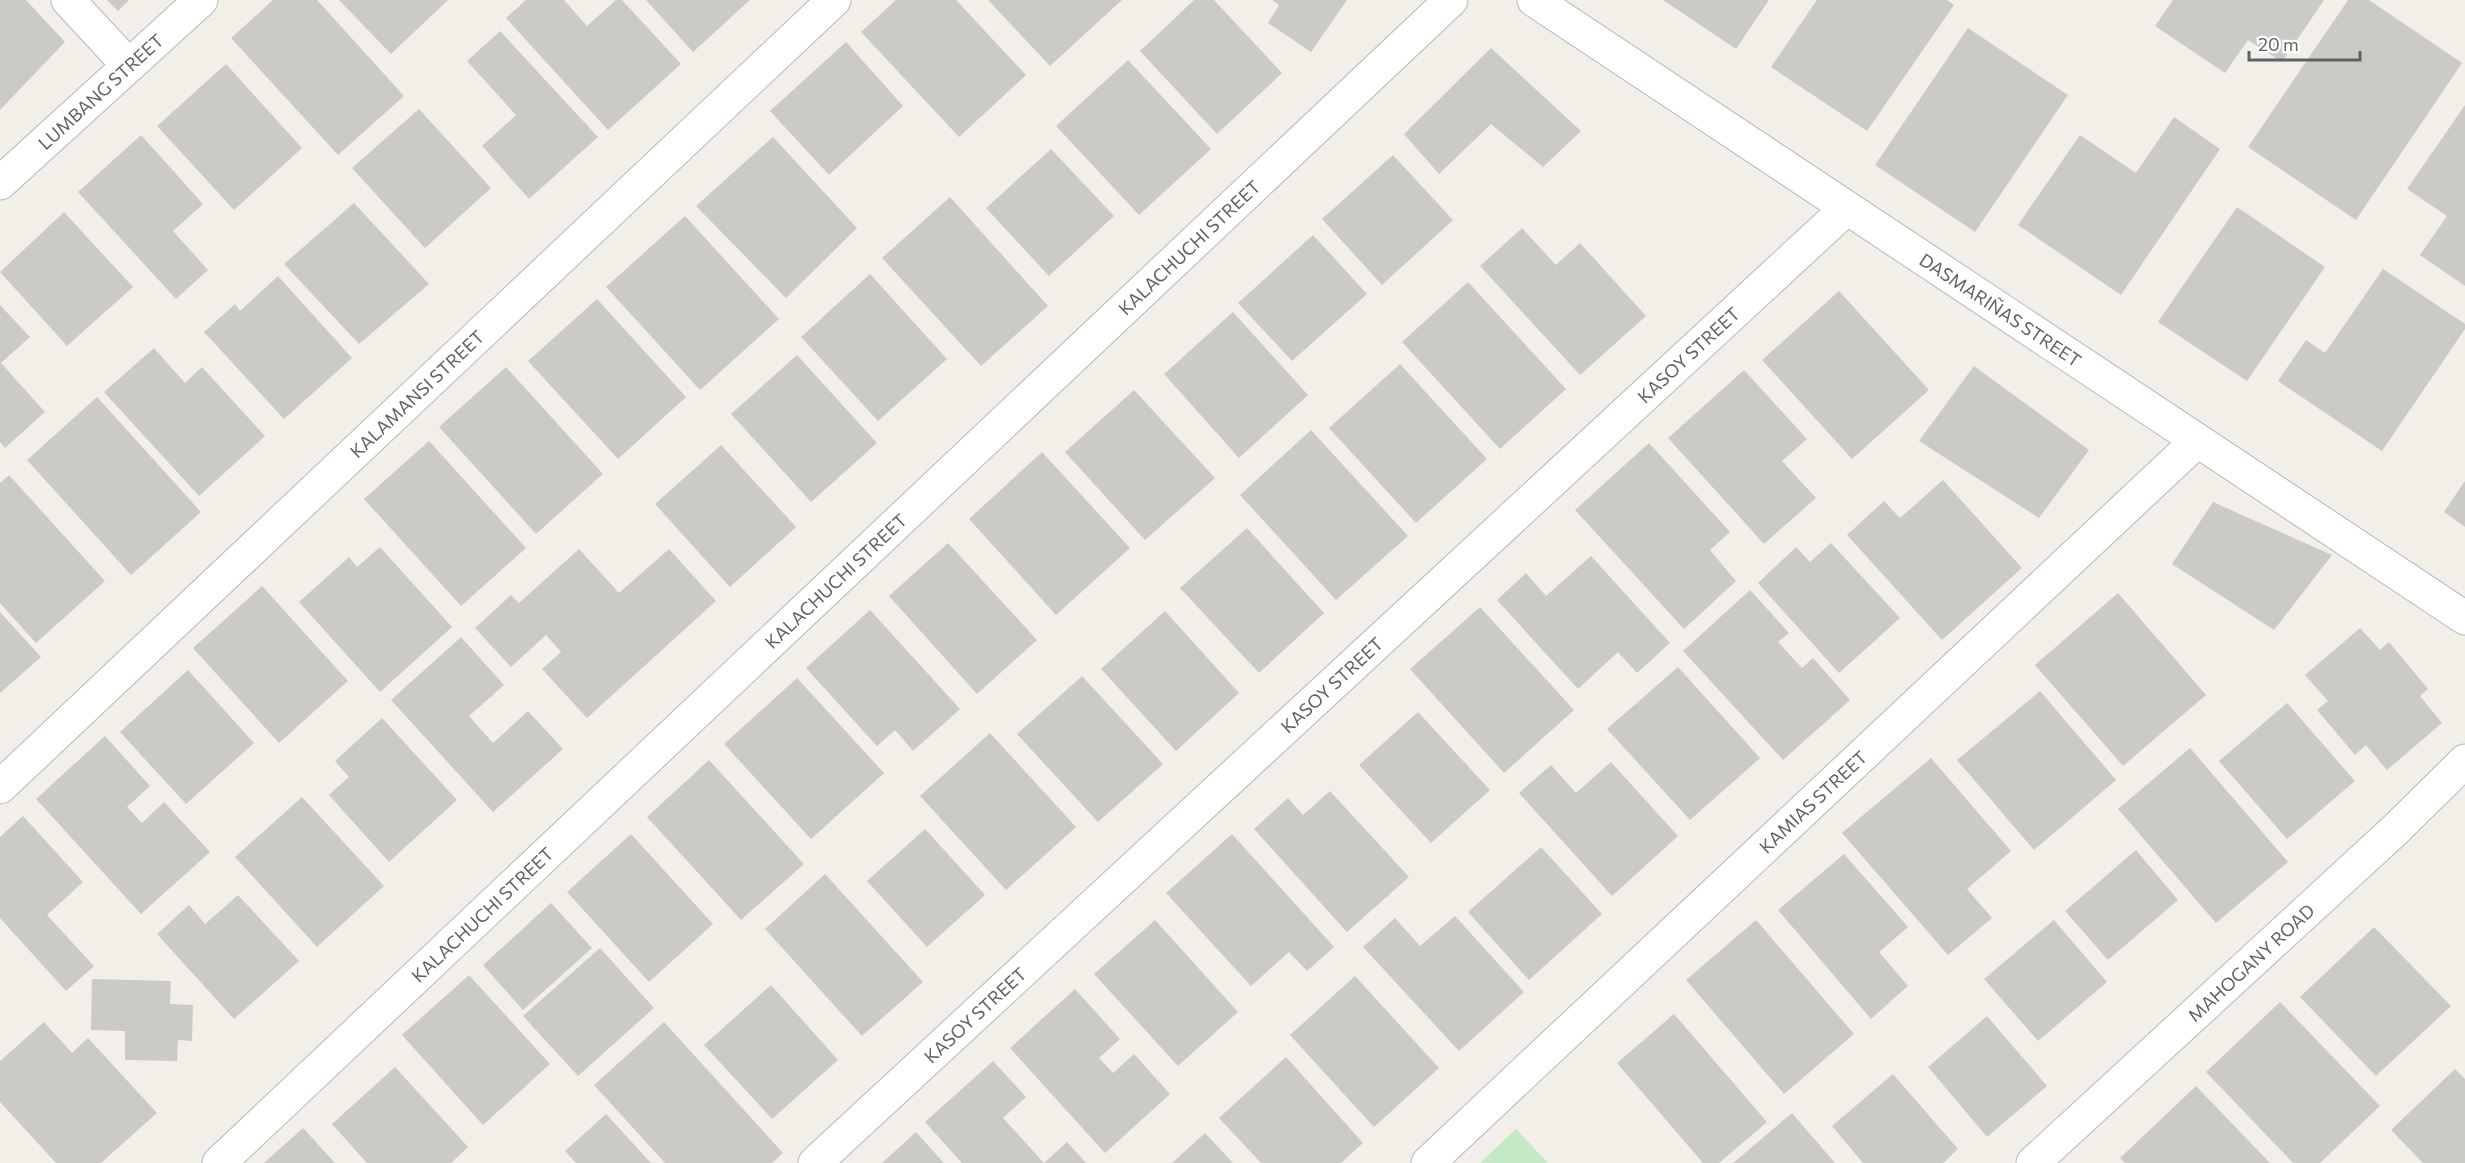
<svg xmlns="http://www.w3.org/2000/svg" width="2465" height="1163" viewBox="0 0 2465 1163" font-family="Commissioner,sans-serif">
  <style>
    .green { fill: #c5e8c5 }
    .building { fill: #cccac5 }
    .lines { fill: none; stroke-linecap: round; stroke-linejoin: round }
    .minor-casing { stroke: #b5b8bc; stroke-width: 35 }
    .minor { stroke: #fff; stroke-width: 33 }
    .labels { text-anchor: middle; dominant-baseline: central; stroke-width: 4.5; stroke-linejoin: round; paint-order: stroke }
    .street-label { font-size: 18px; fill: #5f6368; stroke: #fff }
  </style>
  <rect width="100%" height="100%" fill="#f1efe8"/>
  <path class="green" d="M1516,1129L1548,1163H1480Z"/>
  <path class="building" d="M0,0H26L65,42L0,110Z
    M107,0H129L118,11Z
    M273,0H317L404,96L338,155L231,38Z
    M339,0H448L391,54Z
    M526,0H564L587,26L616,0H622L681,64L608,130L506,18Z
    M646,0H750L693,52Z
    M896,0H956L1026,75L959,137L861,32Z
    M988,0H1122L1050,66Z
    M1194,0H1214L1282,73L1217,134L1140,51Z
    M1272,0H1347L1311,52L1268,23L1279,5Z
    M1663,0H1769L1736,49Z
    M1817,0H1947L1954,5L1867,131L1771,67Z
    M2173,0H2324L2282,62L2248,40L2225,73L2155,26Z
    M2348,0H2369L2462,63L2356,220L2248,147Z
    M1968,28L2068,95L1975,232L1875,165Z
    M500,31L598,137L529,199L482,146L516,115L467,61Z
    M846,42L903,106L829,175L770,111Z
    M1491,48L1581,131L1543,167L1491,124L1439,174L1404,134Z
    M1128,60L1211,149L1139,215L1056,126Z
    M226,64L302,148L234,210L157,126Z
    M2465,105V286L2420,255L2447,216L2407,189Z
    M419,109L491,188L425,248L352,168Z
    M2174,117L2220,149L2121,295L2018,225L2080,135L2136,173Z
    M141,135L203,204L173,231L208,270L176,299L78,192Z
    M773,137L857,228L786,298L696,206Z
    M1051,149L1114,216L1049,276L986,208Z
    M1393,155L1453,220L1382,285L1322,219Z
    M950,197L1048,306L981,366L882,258Z
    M354,203L429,284L359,344L284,264Z
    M2237,207L2325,267L2247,381L2158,322Z
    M64,212L133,287L67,346L0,272Z
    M685,216L779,319L700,390L606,287Z
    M1522,228L1556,265L1580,243L1646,316L1580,375L1480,266Z
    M1313,235L1367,294L1292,361L1238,303Z
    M2383,269L2465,324V329L2382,451L2278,381L2306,340L2325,353Z
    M870,274L947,359L878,421L801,337Z
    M278,276L352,358L284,419L204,332L235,304L240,311Z
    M1468,282L1566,389L1500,449L1402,342Z
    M1839,291L1929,390L1852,459L1762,360Z
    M597,299L686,397L618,459L528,361Z
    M0,305L30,337L1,363L45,412L5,448L0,442Z
    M1233,312L1308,395L1239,458L1164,374Z
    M154,348L185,383L202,367L265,436L199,496L104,392Z
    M797,355L877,443L811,502L731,414Z
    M1400,364L1487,459L1416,523L1329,428Z
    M1974,366L2089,450L2039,518L1919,441Z
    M506,367L603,474L536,534L439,427Z
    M1744,370L1807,439L1782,461L1816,498L1764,544L1668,438Z
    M1134,390L1215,478L1145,540L1065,452Z
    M97,397L201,512L131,575L27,460Z
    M1311,430L1408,536L1336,600L1240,495Z
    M429,441L526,548L461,606L364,499Z
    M1649,443L1730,532L1710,550L1736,581L1684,629L1575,510Z
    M721,445L796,527L730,587L655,504Z
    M1042,452L1130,548L1056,615L969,519Z
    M9,475L105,581L36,643L0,603V483Z
    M1943,480L2022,568L1942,640L1847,535L1884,501L1900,518Z
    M2465,481V527L2444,512Z
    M2213,502L2332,555L2274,630L2172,564Z
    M1247,528L1324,613L1259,673L1180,588Z
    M948,543L1037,640L977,694L889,596Z
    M1831,543L1900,618L1839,673L1758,583L1796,547L1810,562Z
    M380,547L452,627L380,692L299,602L349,557L357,567Z
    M579,549L619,593L669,549L716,601L587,718L542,669L561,652L546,635L511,667L475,628L511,595L519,603Z
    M1591,556L1670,643L1637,673L1618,652L1578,689L1497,600L1526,573L1546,596Z
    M262,586L348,681L279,743L193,648Z
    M1750,590L1789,633L1778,642L1802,668L1813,658L1850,700L1783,760L1683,651Z
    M2118,593L2206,695L2123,766L2035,665Z
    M1480,607L1574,710L1504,773L1410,669Z
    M870,610L960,709L913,751L895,730L877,746L806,668Z
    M1165,611L1239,693L1176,751L1101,669Z
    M0,612L41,657L0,693Z
    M2360,628L2380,650L2389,642L2428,689L2420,696L2442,723L2387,770L2366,745L2355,755L2317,710L2328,701L2305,675Z
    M461,637L504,685L469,716L493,743L528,711L563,749L493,812L391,700Z
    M1678,667L1760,758L1690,820L1607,729Z
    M188,670L254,743L186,804L120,732Z
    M1082,676L1163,764L1098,822L1017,734Z
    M797,678L884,773L811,839L724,744Z
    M2040,691L2116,780L2034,850L1957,760Z
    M2287,703L2355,781L2287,839L2219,761Z
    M1418,712L1490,790L1431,843L1359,765Z
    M382,718L457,800L389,862L329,795L349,777L335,761Z
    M990,733L1076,827L1006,890L920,796Z
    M105,736L150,786L127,807L142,823L164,802L210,852L141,914L36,799Z
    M2190,748L2288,862L2216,923L2118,809Z
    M1931,758L2011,851L1967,889L1992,918L1948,955L1842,833Z
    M709,760L804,864L741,920L647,817Z
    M1611,762L1678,836L1612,896L1519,793L1551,765L1576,793Z
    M1330,791L1409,877L1347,932L1254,829L1288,798L1303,815Z
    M302,797L384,886L317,947L235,857Z
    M23,816L83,882L47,915L94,966L66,991L0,918V837Z
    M925,829L985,895L927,947L867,881Z
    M631,834L713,924L649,982L567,892Z
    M1232,834L1334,947L1307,971L1289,952L1251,986L1166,893Z
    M1541,847L1602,914L1529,980L1468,912Z
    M2136,850L2178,900L2108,960L2065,911Z
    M1844,854L1908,927L1879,952L1908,986L1871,1019L1778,910Z
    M825,874L923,982L862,1036L765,929Z
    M238,895L299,961L234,1019L157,934L189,905L205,924Z
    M551,903L592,948L523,1010L483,965Z
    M1455,916L1524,992L1459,1051L1363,947L1395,918L1420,946Z
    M1155,920L1238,1012L1178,1066L1094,974Z
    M1756,920L1854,1034L1784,1094L1686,980Z
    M2054,920L2107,982L2038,1041L1984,979Z
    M2374,927L2451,1006L2376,1076L2300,997Z
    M600,948L654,1008L578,1076L523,1016Z
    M469,975L550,1064L483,1125L402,1035Z
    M1355,976L1439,1068L1374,1127L1290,1035Z
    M92,979L171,981L170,1004L193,1005L192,1041L178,1040L177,1061L125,1060V1031L91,1030Z
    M771,985L838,1060L772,1119L704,1045Z
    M1075,989L1120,1039L1099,1058L1113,1073L1134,1054L1170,1094L1105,1153L1010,1048Z
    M2280,1002L2380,1106L2320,1163H2293L2206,1072Z
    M1674,1014L1767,1122L1719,1163H1703L1617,1063Z
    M1987,1016L2047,1086L1987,1137L1928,1067Z
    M44,1022L72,1053L88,1038L157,1113L101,1163H56L0,1102V1061Z
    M664,1022L783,1153L772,1163H665L594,1085Z
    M1286,1057L1363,1143L1341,1163H1261L1219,1118Z
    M993,1061L1026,1097L1003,1118L1044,1163L1067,1142L1086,1163H962L925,1122Z
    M395,1067L468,1147L451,1163H367L332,1124Z
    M2455,1069L2465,1079V1163H2423L2391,1130Z
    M1893,1074L1958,1149L1943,1163H1863L1832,1126Z
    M2196,1086L2270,1163H2125L2120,1158Z
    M1792,1113L1835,1163H1733Z
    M606,1114L651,1163H576L565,1151Z
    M303,1128L335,1163H264Z
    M916,1132L944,1163H882Z
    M1205,1133L1233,1163H1172Z"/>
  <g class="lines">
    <defs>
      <g id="minor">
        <path d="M68,0L129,66"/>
        <path id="s1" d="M1534,0L2465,618"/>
        <path id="s2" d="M0,183L201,0"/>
        <path id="s3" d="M0,787L834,0"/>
        <path id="s4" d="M219,1163L1451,0"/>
        <path id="s5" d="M815,1163L1847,208"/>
        <path id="s6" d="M1428,1163L2197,441"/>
        <path id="s7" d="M2033,1163L2395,830L2465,761"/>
      </g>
    </defs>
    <use href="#minor" class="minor-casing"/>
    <use href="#minor" class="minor"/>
  </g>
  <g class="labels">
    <g class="street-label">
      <text stroke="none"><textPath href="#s2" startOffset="136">LUMBANG STREET</textPath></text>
      <text stroke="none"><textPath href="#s4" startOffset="1334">KALACHUCHI STREET</textPath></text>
      <text stroke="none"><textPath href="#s1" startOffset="560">DASMARIÑAS STREET</textPath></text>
      <text stroke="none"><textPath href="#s5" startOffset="1190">KASOY STREET</textPath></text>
      <text stroke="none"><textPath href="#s3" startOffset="573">KALAMANSI STREET</textPath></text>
      <text stroke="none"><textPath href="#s4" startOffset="848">KALACHUCHI STREET</textPath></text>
      <text stroke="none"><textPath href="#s5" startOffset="704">KASOY STREET</textPath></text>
      <text stroke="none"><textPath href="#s6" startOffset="528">KAMIAS STREET</textPath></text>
      <text stroke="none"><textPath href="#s4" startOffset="362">KALACHUCHI STREET</textPath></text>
      <text stroke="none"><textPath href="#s7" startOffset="296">MAHOGANY ROAD</textPath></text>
      <text stroke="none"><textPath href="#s5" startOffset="218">KASOY STREET</textPath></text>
    </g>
  </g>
  <path d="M2249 51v9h111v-9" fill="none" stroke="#5f6368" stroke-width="3"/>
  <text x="2258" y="51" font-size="18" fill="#5f6368" stroke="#ffffff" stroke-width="4.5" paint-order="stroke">20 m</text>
</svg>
